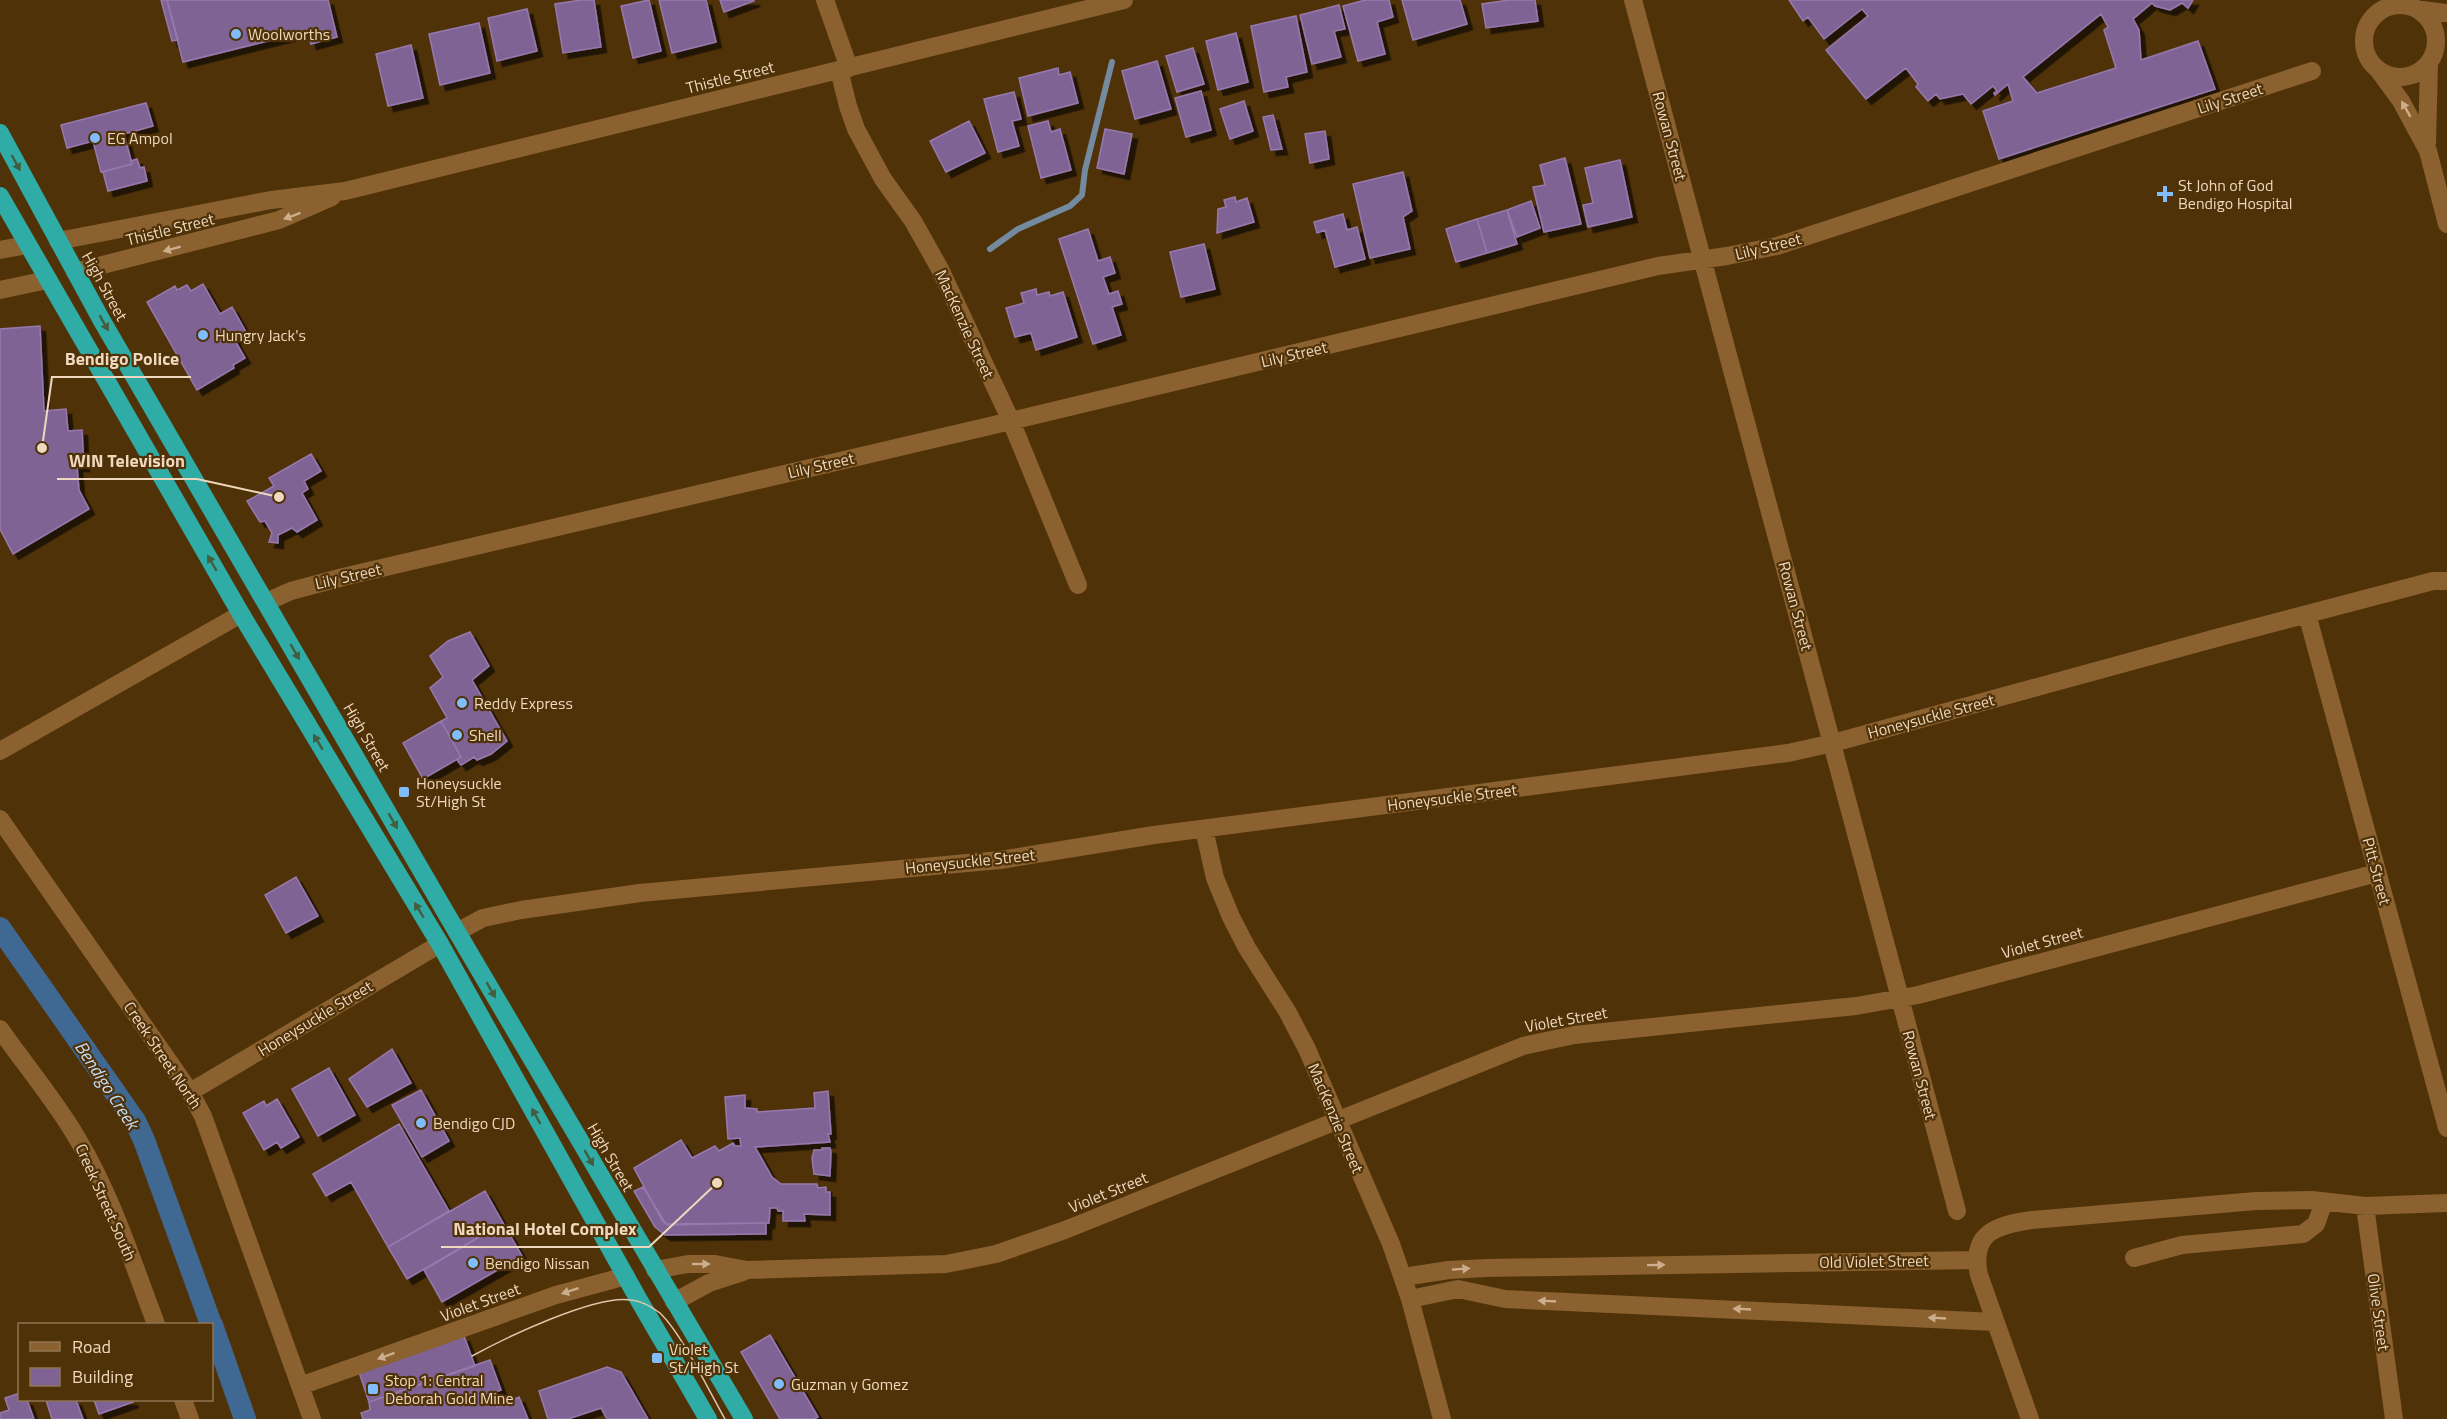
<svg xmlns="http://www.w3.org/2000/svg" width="2447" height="1419" viewBox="0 0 2447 1419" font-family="'Titillium Web',sans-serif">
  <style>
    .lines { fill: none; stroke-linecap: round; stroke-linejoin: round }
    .stream { stroke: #748a9f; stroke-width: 6 }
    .canal { stroke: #3f6892; stroke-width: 22 }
    .building { fill: #7f6394; stroke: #9779af; stroke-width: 1.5; fill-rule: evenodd; filter: url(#shadow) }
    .minor { stroke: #8a612f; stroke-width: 18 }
    .highway { stroke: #2eaca5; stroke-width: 18 }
    .tram { stroke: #dec6ab; stroke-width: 1.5 }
    .oneway { fill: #ccae8c }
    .oneway2 { fill: #445d40 }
    .poi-dot { fill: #80bdfa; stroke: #503209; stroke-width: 2 }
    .labels { text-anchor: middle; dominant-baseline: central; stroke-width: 4.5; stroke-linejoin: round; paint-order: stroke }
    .poi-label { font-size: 16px; fill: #efd8be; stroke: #503209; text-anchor: start }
    .street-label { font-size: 16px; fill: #efd8be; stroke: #503209 }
    .water-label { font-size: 18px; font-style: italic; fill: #c4ddf6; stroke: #503209 }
    .leader { fill: none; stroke: #efd8be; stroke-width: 2 }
    .callout-dot { fill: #efd8be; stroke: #503209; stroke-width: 2 }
    .callout-label { font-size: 18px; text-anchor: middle; font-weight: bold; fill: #efd8be; stroke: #503209; stroke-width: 4.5; stroke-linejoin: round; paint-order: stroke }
  </style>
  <defs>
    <filter id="shadow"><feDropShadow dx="5.5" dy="5.5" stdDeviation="0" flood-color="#0009"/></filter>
  </defs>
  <rect width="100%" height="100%" fill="#503209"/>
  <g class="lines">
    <path class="stream" d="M990,249L1018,229L1070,206L1082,195L1085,170L1112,62"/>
    <path class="canal" d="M0,928L135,1121L144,1140L211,1324
      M212,1325L245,1419"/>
  </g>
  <path class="building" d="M161,0H167L178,40L172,41Z
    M167,0H328L337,37L311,44L308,31L183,62Z
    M581,0H594L601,47L563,53L555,4Z
    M649,0L661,51L633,58L621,6Z
    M659,0H706L716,42L672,53Z
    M720,0H754V1L724,12Z
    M1365,0H1389L1393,17L1377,22L1385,54L1358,61L1343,6Z
    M1402,0H1460L1467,24L1413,40Z
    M1509,0H1535L1538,21L1486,28L1482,4Z
    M1789,0H2193L2188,8L2182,3L2170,10L2155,6L2152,3L2133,19L2139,30L2141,60L2198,41L2215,89L1999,159L1983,111L2013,101L2008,84L1995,95L1994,93L1997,91L1993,86L1971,104L1963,94L1940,99L1936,94L1928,101L1916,87L1918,84L1906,68L1866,99L1826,50L1868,16L1862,9L1824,39L1808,17L1803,21ZM2101,14L2108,27L2104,30L2116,68L2037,93L2023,77Z
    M1339,5L1345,29L1334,31L1341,57L1312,64L1300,15Z
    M527,9L537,51L497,61L488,18Z
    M1296,16L1307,72L1286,77L1288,87L1264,92L1251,26Z
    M479,23L490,73L440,85L429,34Z
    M1236,33L1248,82L1218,90L1206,41Z
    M411,45L423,98L388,106L376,54Z
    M1193,48L1204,84L1177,92L1166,56Z
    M1157,61L1171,109L1135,119L1122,71Z
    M1058,68L1059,75L1070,72L1078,103L1028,116L1019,78Z
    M1201,91L1211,130L1186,137L1175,98Z
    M1014,92L1021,119L1012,121L1019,146L998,152L984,99Z
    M1244,101L1253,131L1230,139L1220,109Z
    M146,103L153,126L124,134L132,164L101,172L93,141L67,148L61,125Z
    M1273,115L1282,149L1271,150L1263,117Z
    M969,121L985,153L946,172L930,141Z
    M1048,121L1051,132L1060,129L1071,170L1041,178L1028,126Z
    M1105,129L1132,134L1124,174L1097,168Z
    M1325,131L1329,159L1310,163L1305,134Z
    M1565,158L1581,224L1544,232L1533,187L1545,185L1540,165Z
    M137,159L140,168L144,167L147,181L108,191L103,172L132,164L131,161Z
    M1620,160L1632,217L1588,227L1583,205L1593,203L1585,168Z
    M1403,172L1412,211L1403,217L1410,249L1370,258L1353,184Z
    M1235,197L1236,202L1247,198L1254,222L1217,233L1218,209L1226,207L1224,200Z
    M1531,201L1540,228L1517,237L1507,210Z
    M1507,210L1517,244L1487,253L1477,219Z
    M1343,214L1347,230L1357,227L1365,259L1335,267L1325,230L1317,233L1314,222Z
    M1477,219L1487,253L1456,262L1446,229Z
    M1088,229L1098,261L1110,257L1115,273L1103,277L1109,294L1118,291L1122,304L1112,307L1121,335L1093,344L1059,239Z
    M1204,244L1215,289L1181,297L1170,252Z
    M203,284L220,314L232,307L246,332L234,339L245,358L233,365L234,368L197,390L147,302L175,286L177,290L187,285L191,291Z
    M1036,289L1037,295L1049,292L1050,296L1063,292L1077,337L1036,350L1031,333L1015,337L1006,308L1024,303L1021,293Z
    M40,326L44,411L66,409L68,431L82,430L84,466H77L79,490L89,509L13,554L0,529V329Z
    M311,454L321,471L304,481L308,489L302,493L317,520L297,532L292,528L278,535V543L269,542L272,533L265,521L260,522L247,501L274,486L269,478Z
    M470,632L489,666L472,680L507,741L491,754L477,760L474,757L461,765L457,760L461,757L441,721L447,718L430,688L443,677L430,656L448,641Z
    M441,721L461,757L423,779L403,743Z
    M296,877L318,916L286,933L265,895Z
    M392,1049L411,1083L367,1107L349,1079Z
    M329,1068L355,1115L318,1136L292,1089Z
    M421,1090L449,1141L422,1157L392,1105Z
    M828,1091L831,1134H828L830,1142L755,1147L772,1177L781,1184H817L818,1188L826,1187V1192H830V1215L804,1214L805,1221H783V1211H778L777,1208H770L769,1223L669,1225L663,1222L634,1168L681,1140L692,1158L715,1146L719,1151L733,1143L735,1146H741L740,1138L728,1139L725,1097L745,1095V1108L757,1109V1112L815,1108L814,1093Z
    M277,1099L299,1137L281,1148L277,1142L264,1150L243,1113L264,1101L266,1106Z
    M399,1124L449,1211L388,1247L351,1182L326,1196L313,1174Z
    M822,1148H830L831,1151L830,1176L814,1174L812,1158L814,1150H822Z
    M643,1187L666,1224L766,1223V1234L665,1235L655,1227L634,1191Z
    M485,1191L503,1223L407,1279L388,1247Z
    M503,1223L522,1256L442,1302L424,1270Z
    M770,1335L818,1417L814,1419H780L741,1352Z
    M464,1336L475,1366L369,1402L359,1372Z
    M490,1360L501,1390L492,1393L497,1407L519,1397L528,1419H363L361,1413L370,1410L369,1402Z
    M607,1367L621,1372L648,1419H607L601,1408L568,1419H548L539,1391Z
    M20,1393V1400H27L34,1419H0V1413L9,1410L5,1398Z
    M46,1400H76L83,1419H52Z
    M94,1400H132L133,1402L99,1414Z"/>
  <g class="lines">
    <path class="minor" d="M825,0L849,68
      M1633,0L1957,1211
      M2364 41a36 36 0 1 1 72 0a36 36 0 1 1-72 0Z
      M2422,10L2447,13
      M839,70L848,106L856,129L883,179L913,221L940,269L1011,421L1078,585
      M2379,71L2401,101L2428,151L2447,224
      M2427,143L2429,63
      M58,241L271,200L345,191L1124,0
      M0,250L27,245
      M75,272L279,220L332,197
      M0,290L47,280
      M266,602L291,591L343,577L1011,421L1658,266L1727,256L1777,246L2312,71
      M2307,614L2447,1128
      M0,751L241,614
      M0,819L190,1092L203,1116L312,1419
      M1204,829L1215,878L1231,917L1247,948L1287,1011L1307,1049L1391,1244L1410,1299L1442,1419
      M457,932L483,918L521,910L640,893L1000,860L1154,835L1788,753L1833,743L2220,637L2433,581H2447
      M0,1029C25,1065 55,1100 77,1138C112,1196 132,1261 156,1324
      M190,1092L440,944
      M2365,1206L2394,1419
      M2134,1258L2182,1245L2303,1234L2316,1224L2324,1202
      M655,1270L688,1264H715L747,1270L946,1264L996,1254L1065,1230L1523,1046L1574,1035L1856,1006L1918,995L2377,873
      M1403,1277L1449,1270L1486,1268L1977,1260
      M1410,1299L1458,1289L1505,1299L1995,1322
      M674,1302L709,1283L743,1272
      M300,1386L556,1295L626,1276
      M183,1400L190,1419
      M2030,1419L1979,1275C1970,1232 1997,1225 2032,1220L2256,1201L2312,1200L2365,1206L2447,1203"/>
    <path class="highway" d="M0,133L102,321L457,932L744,1419
      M0,196L241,614L440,944L640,1302L708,1419"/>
    <path class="tram" d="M472,1356C505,1338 596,1294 631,1300C641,1301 652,1307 660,1313C682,1334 709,1391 725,1419"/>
  </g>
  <defs><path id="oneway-solid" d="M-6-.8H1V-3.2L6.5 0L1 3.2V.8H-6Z" transform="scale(1.5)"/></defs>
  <g class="oneway">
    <use href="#oneway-solid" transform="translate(2406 109) rotate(-120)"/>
    <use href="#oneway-solid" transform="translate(292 216) rotate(160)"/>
    <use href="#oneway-solid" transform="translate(172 249) rotate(165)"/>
    <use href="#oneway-solid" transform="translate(701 1264)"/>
    <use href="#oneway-solid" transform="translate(1656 1265) rotate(-1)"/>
    <use href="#oneway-solid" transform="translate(1461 1269) rotate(-4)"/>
    <use href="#oneway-solid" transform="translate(570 1291) rotate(162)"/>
    <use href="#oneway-solid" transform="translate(1547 1301) rotate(-177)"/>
    <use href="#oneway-solid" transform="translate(1742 1309) rotate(-177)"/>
    <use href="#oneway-solid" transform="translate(1937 1318) rotate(-177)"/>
    <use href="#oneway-solid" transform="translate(386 1356) rotate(160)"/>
  </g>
  <g class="oneway2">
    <use href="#oneway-solid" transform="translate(16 163) rotate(62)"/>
    <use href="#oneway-solid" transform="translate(104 323) rotate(60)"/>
    <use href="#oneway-solid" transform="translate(212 563) rotate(-120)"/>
    <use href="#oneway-solid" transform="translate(295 652) rotate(60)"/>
    <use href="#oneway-solid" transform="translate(318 742) rotate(-121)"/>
    <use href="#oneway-solid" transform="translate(393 821) rotate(60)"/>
    <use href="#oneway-solid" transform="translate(419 910) rotate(-121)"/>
    <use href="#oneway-solid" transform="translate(491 990) rotate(60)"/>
    <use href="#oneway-solid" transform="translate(536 1116) rotate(-119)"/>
    <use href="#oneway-solid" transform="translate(589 1158) rotate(60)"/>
  </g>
  <g class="poi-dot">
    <circle cx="236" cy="34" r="6"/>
    <circle cx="95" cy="138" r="6"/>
    <path d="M2162 185h6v6h6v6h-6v6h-6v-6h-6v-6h6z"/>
    <circle cx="203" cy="335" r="6"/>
    <circle cx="462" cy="703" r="6"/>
    <circle cx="457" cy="735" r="6"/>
    <rect x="398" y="786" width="12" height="12" rx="3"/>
    <circle cx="421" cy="1123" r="6"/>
    <circle cx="473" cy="1263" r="6"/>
    <rect x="651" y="1352" width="12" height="12" rx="3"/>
    <circle cx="779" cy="1384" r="6"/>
    <rect x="367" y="1383" width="12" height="12" rx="3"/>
  </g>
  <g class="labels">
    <g class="poi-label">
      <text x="248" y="34">Woolworths</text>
      <text x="107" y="138">EG Ampol</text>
      <text x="2178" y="185">St John of God<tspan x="2178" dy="18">Bendigo Hospital</tspan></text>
      <text x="215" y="335">Hungry Jack's</text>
      <text x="474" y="703">Reddy Express</text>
      <text x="469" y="735">Shell</text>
      <text x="416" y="783">Honeysuckle<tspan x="416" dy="18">St/High St</tspan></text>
      <text x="433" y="1123">Bendigo CJD</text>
      <text x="485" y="1263">Bendigo Nissan</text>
      <text x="669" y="1349">Violet<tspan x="669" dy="18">St/High St</tspan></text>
      <text x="385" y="1380">Stop 1: Central<tspan x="385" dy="18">Deborah Gold Mine</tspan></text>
      <text x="791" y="1384">Guzman y Gomez</text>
    </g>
    <g class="street-label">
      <text transform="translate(730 77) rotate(-14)">Thistle Street</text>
      <text transform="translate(2230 98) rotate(-18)">Lily Street</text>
      <text transform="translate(1670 136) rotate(75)">Rowan Street</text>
      <text transform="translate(170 229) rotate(-14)">Thistle Street</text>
      <text transform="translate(1768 246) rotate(-14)">Lily Street</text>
      <text transform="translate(105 286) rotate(61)">High Street</text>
      <text transform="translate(965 324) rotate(65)">MacKenzie Street</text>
      <text transform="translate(1294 354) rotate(-13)">Lily Street</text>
      <text transform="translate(821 465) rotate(-13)">Lily Street</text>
      <text transform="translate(348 576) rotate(-13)">Lily Street</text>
      <text transform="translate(1796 606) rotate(75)">Rowan Street</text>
      <text transform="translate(1931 716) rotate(-15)">Honeysuckle Street</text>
      <text transform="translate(367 737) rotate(60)">High Street</text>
      <text transform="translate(1452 797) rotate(-7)">Honeysuckle Street</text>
      <text transform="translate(970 861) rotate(-6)">Honeysuckle Street</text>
      <text transform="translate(2377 871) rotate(75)">Pitt Street</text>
      <text transform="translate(2042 942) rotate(-15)">Violet Street</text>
      <text transform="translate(315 1018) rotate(-31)">Honeysuckle Street</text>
      <text transform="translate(1566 1019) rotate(-10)">Violet Street</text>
      <text transform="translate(163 1055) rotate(56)">Creek Street North</text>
      <text transform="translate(1920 1075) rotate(75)">Rowan Street</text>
      <text transform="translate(1336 1118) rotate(67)">MacKenzie Street</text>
      <text transform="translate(611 1157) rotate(60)">High Street</text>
      <text transform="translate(1108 1192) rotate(-22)">Violet Street</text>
      <text transform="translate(106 1202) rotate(66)">Creek Street South</text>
      <text transform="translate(1874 1261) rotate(-1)">Old Violet Street</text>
      <text transform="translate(480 1302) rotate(-20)">Violet Street</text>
      <text transform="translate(2379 1312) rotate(82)">Olive Street</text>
    </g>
    <g class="water-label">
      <text transform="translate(107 1085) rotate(57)">Bendigo Creek</text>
    </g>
  </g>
  <path class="leader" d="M42 448L52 377H191M279 497L197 479H57M717 1183L649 1247H441"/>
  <g class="callout-dot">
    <circle cx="42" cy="448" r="6"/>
    <circle cx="279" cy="497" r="6"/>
    <circle cx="717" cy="1183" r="6"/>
  </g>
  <g class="callout-label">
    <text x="122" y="365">Bendigo Police</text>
    <text x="127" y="467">WIN Television</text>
    <text x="545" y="1235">National Hotel Complex</text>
  </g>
  <rect x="18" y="1323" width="195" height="78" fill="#503209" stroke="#907451" stroke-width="1.5"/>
  <rect x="30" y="1342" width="30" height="9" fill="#8a612f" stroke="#907451" stroke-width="1.5"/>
  <text x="72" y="1353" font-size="18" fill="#efd8be">Road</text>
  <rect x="30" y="1368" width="30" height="18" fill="#7f6394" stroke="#907451" stroke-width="1.5"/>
  <text x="72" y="1383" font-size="18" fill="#efd8be">Building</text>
</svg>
